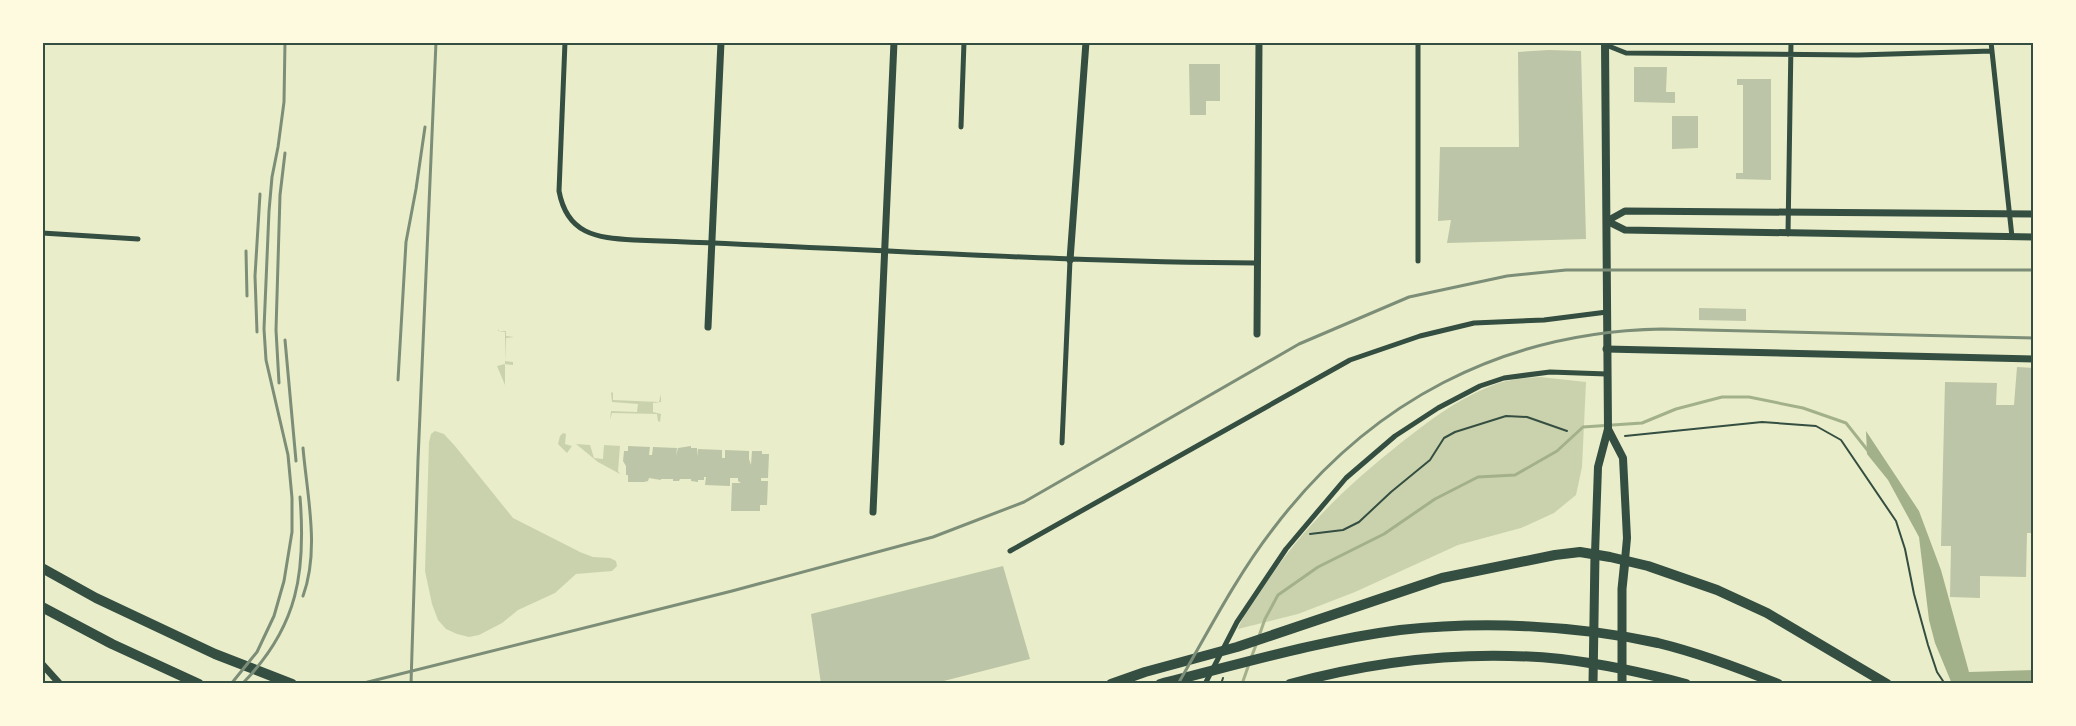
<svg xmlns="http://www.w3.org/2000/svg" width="2076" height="726" viewBox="0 0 2076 726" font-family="Signika,sans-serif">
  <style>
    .green { fill: #cad2ad }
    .water { fill: #a3b18a }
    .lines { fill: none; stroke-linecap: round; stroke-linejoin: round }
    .stream { stroke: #a3b18a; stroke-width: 3 }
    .building { fill: #bcc5a7 }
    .path { stroke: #344e41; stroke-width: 2 }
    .minor { stroke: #344e41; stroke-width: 5 }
    .tertiary { stroke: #344e41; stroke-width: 7 }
    .secondary { stroke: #344e41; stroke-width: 8 }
    .primary { stroke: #344e41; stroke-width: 9 }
    .motorway { stroke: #344e41; stroke-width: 10 }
    .rail { stroke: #7c8e77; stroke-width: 3 }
    .neatline { fill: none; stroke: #344e41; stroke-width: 2 }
  </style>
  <rect width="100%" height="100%" fill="#e9edc9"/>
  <path class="green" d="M498,329L499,331H506V336L514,337L506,338L505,361L513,362V365L505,364V385L497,366L505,364V332L498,331Z
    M1540,377L1586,382L1582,467L1576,495L1554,513L1521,528L1458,545L1355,592L1298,614L1238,629C1242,617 1252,605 1259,594C1299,531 1344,488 1402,442C1429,421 1455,401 1486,388C1503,380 1521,378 1540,377Z
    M611,392L613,393V400L659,402L661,394V402L653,403V412L661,414L660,422L658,421L657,414L612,413L610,420L611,411L637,412L638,404L612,402Z
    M435,431L444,434L455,446L513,518L580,552L593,557L610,558L616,561L617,566L612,571L576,574L555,593L518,610L502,623L479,635L469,637L457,634L446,629L438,620L432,604L425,571L429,442L431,434Z
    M563,433L566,434L565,444L572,446L567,453L558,444L560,436Z
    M576,444L590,445L594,458L603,459L604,445L620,446L618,471L620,474L598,462Z"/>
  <path class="water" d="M1866,431L1919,511L1941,570L1969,672L2034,670V682L2029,684H1952L1935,643L1929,620L1919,537L1888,480L1867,454Z"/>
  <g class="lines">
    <path class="stream" d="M1259,636L1265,619L1278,595L1318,567L1384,534L1435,499L1478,477L1515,475L1557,451L1583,427L1642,423L1676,409L1722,397H1749L1803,408L1846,423L1869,452
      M1251,658L1256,645
      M1242,684L1249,664"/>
  </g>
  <path class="building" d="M1549,50L1581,51L1586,239L1447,243L1451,220L1438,221L1440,147H1519L1518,52Z
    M1189,64H1220V101H1206V115H1190Z
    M1634,67H1667L1666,92H1675V103L1634,102Z
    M1737,79H1771V180L1736,179V173H1743V85H1737Z
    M1672,116H1698V148L1672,149Z
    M1699,308L1746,309V321L1699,320Z
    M2017,367L2034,368V533H2027L2026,577L1980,576V598L1950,597L1951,546H1941L1945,382L1997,383L1996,405H2014Z
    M628,446L650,447L649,455H652L653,447L677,448L676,456L678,448L691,446V448H697L698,457V449L722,450V458H725V450L749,451V459L751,465L752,451H762V454H769L768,478H761V481H768L767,505H760V511H731L732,483H741L738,481V478H730V486L705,485L706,477H704V480H698V482L691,481V479H680L679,481H673V479H661V480L649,478L648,481L644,482H628V475H626V466L623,461L624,451H628Z
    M1003,566L1030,659L932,684H821L811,614Z"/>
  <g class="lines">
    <path class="path" d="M1625,436L1762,422L1816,426L1841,440L1896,521L1905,549L1914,594L1928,645L1937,672L1945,684
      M1310,534L1343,530L1359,522L1391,492L1430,460L1444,438L1455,432L1506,416L1527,417L1567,431
      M1221,684L1223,678"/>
    <path class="minor" d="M565,42L559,191C567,234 596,238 634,240C842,247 1049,262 1257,263
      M1991,42L2012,237
      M1606,45L1626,53L1858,55L1992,51
      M961,127L964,42
      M42,233L138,239
      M1788,234L1791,42
      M1418,261V42
      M1062,443L1070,260
      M1010,551L1350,360L1420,336L1474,323L1544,320L1607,312
      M1205,684L1237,622L1286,549L1346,478L1395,436L1438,408L1480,386L1504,378L1550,372L1607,374"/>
    <path class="tertiary" d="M1607,221L1625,211L2034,214
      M1607,221L1625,230L2034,237
      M1070,260L1086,42
      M708,327L721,42
      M1257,334L1259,42
      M1606,349L2034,359
      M873,512L894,42
      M42,664L60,684"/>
    <path class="secondary" d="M1608,429L1623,458L1627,538L1625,560
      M1595,554L1598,467L1608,429L1605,42"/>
    <path class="primary" d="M1593,684L1595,554
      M1622,684V589L1625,560"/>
    <path class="motorway" d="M42,568L96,598L215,654L292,684
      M42,607L112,644L199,684
      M1111,684L1145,672L1237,647L1442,578L1555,555L1580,552L1610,557L1648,566L1717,590L1767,613L1887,684
      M1160,684C1237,665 1321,640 1400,630C1484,621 1575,625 1658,643C1699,653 1739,668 1778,684
      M1290,684C1378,660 1470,650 1561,659C1603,664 1645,673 1686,684"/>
    <path class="rail" d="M246,251L247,296
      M257,332L255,276L260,194
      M285,340L296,461
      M398,380L406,242L416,189L425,127
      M279,383L276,330L280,195L285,153
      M303,596C320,550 307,495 303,448
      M244,682C298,626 306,572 300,497
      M231,684L257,652L274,616L284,581L292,532V498L288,455L266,360L264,329L269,211L272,177L278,147L284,102L285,42
      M360,684L732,591L933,537L1024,502L1299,344L1409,297L1507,276L1566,270H2034
      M411,684L418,460L436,42
      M1178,684C1208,632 1236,577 1273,529C1369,402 1502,332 1662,329L2034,338"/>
  </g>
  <rect width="2076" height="726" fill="none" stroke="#fefae0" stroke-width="87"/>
  <rect x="44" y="44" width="1988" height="638" class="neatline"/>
</svg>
